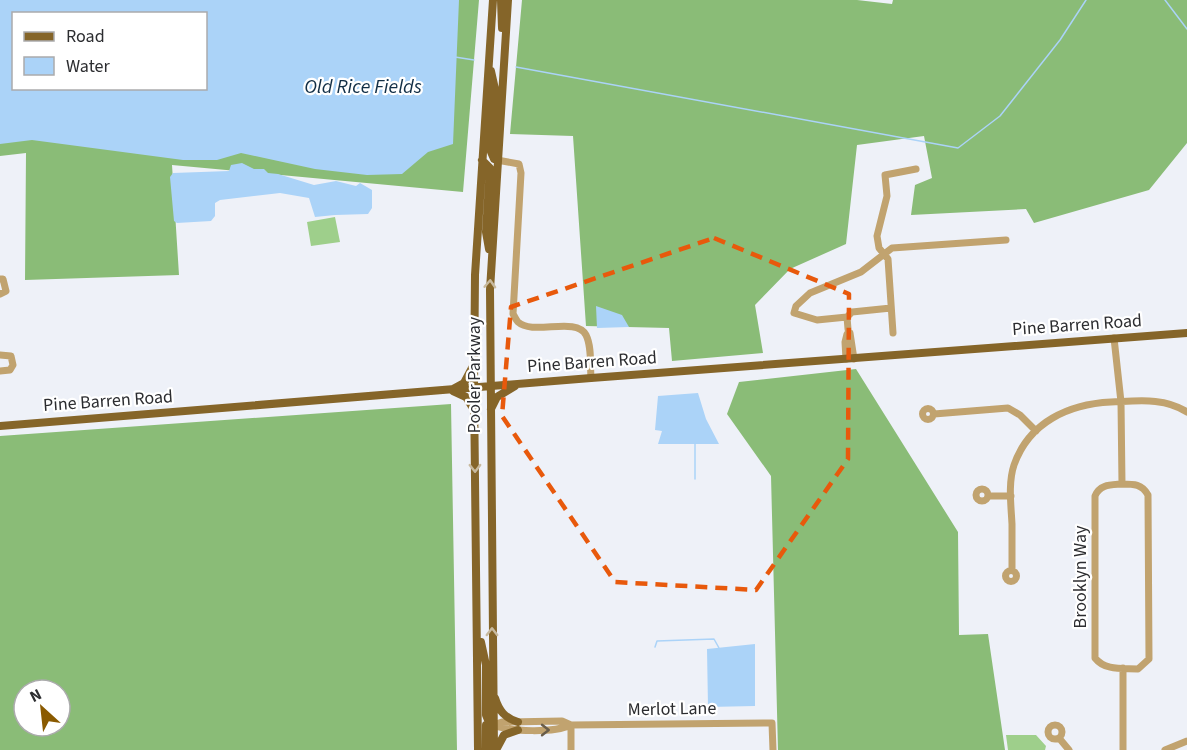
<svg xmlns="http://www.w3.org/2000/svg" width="1187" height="750" viewBox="0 0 1187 750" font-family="'Source Sans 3',sans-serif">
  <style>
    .green { fill: #9ecf8b }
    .forest { fill: #8abc77; fill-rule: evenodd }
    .water { fill: #abd3f8; fill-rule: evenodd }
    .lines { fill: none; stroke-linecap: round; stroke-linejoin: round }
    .stream { stroke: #abd3f8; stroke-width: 1.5 }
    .minor { stroke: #c1a36f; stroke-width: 7 }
    .major { stroke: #856529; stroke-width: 8 }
    .oneway { stroke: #c8ba9f }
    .oneway2 { stroke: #685c49 }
    .marked { fill: none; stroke: #e8590c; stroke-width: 4.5; stroke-dasharray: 12 8; stroke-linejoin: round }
    .labels { text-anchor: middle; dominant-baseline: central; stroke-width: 4.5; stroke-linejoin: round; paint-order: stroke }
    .street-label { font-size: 18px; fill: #2c2d30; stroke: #fff }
    .water-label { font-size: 20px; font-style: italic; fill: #112e46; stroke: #fff }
  </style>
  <rect width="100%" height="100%" fill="#eef1f8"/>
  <path class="green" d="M335,217L340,242L311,246L307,222Z
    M1006,735H1036L1046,746L1045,750H1008Z"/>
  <path class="forest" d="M0,0H479L463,192L172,165L179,275L25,280L26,153L0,156ZM14,14H206V88H14Z
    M522,0H857L892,4L893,0H1187V143L1149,190L1034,223L1026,209L911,215L915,185L932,178L924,136L857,145L846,244L790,269L755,305L763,353L672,361L669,328L586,326L573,136L510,134Z
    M856,369L958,532L959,635L988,634L1005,750H778L771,476L727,414L739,382Z
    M451,404L457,750H0V436ZM24,690H60V726H24Z"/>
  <path class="water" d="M0,0H459L453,144L428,152L402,174L367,175L315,169L241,153L217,160H183L32,140L0,144ZM14,14H206V88H14Z
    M242,163L254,169H264L268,173L278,174L314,185L336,181L356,186L360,183L372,190V208L368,214L335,215L315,217L309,198L280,193L220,200L215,203V216L211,221L177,223L174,221L170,177L173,173L229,171L231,165Z
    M596,306L622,315L629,327L597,328Z
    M698,393L706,419L719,444H658L662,431L655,430L658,396Z
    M755,644V706L708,707L707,649Z"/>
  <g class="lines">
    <path class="stream" d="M1165,0L1187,29
      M455,57L474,60
      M516,67L958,148L1000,116L1060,40L1086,0
      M695,479V444
      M655,647L657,641L714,639L719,648"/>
    <path class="minor" d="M497,160L519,164L521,173L513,314C515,317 516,320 518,322C533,336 576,316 586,335C592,347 590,365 591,378
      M0,279H3L6,291L0,294
      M847,317L817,320L794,313L796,306L810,293L861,272L892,248L1006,240
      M848,329L847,317L852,312L891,308
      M850,333L854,359
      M893,333L888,259L879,248L877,236L887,196L885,175L916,169
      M1114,338L1121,402L1122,484
      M0,355L11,356L13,365L10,370L0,371
      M846,359L845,342L847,334
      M922.5 414a5.5 5.5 0 1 1 11 0a5.5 5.5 0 1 1-11 0Z
      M934,414L1008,408L1020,415L1036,431
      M1122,484C1134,484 1142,484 1148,495L1149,659L1138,669C1123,668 1105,671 1095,658V496C1100,484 1111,485 1122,484Z
      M976 495a6 6 0 1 1 12 0a6 6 0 1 1-12 0Z
      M988,496H1011
      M1012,570C1012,555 1012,540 1012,524C1011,505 1008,483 1014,465C1029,422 1069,404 1111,402C1137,401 1164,397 1187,412
      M1005.5 576a5.5 5.5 0 1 1 11 0a5.5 5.5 0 1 1-11 0Z
      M1123,668V750
      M493,725C511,732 554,733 571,725L772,723L773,750
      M493,725L502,722L562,721L571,725
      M1048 732a7 7 0 1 1 14 0a7 7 0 1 1-14 0Z
      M1059,738L1069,750
      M571,750V725
      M1165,750L1187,741"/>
    <path class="major" d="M501,0L502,28
      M491,71L495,89L491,152L494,159L497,160
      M482,160L490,168L486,232L489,249
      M453,389L464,383L472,368
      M453,391L466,397L474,410
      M491,409L497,397L515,386
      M0,426L591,378L1187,333
      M481,642L486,665V715L488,720L493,725
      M495,698C499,711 505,718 518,722
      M486,725V750
      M478,750L474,388L475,275L493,0
      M494,750L490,290L508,0
      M496,750L504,735L518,730"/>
  </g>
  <defs><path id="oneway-chevron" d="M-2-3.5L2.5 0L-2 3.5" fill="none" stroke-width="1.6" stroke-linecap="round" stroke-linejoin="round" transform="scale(1.5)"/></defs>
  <g class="oneway">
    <use href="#oneway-chevron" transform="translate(490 284) rotate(-87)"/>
    <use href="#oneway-chevron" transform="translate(475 468) rotate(89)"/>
    <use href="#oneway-chevron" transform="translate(492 632) rotate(-90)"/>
  </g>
  <use class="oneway2" href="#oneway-chevron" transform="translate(545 730)"/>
  <path class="marked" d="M714,238L849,294L848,459L756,590L615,582L502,416L511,307Z"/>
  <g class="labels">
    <g class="street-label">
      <text transform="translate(1077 325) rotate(-4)">Pine Barren Road</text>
      <text transform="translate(592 362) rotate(-4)">Pine Barren Road</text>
      <text transform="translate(474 375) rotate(-90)">Pooler Parkway</text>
      <text transform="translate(108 401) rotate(-4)">Pine Barren Road</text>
      <text transform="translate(1080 577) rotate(-90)">Brooklyn Way</text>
      <text transform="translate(672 709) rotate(-1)">Merlot Lane</text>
    </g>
    <g class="water-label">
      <text x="363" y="87">Old Rice Fields</text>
    </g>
  </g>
  <rect x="12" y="12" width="195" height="78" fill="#ffffff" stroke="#ababac" stroke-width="1.5"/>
  <rect x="24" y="32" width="30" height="9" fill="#856529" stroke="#ababac" stroke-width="1.5"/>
  <text x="66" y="42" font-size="18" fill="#2c2d30">Road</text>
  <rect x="24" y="57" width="30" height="18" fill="#abd3f8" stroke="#ababac" stroke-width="1.5"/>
  <text x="66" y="72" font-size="18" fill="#2c2d30">Water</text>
  <g transform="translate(42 708) rotate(333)"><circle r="28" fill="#ffffff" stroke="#ababac" stroke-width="1.5"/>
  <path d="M0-4.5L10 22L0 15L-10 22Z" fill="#8a5a00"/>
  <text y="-9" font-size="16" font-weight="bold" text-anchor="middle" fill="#2c2d30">N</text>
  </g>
</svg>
